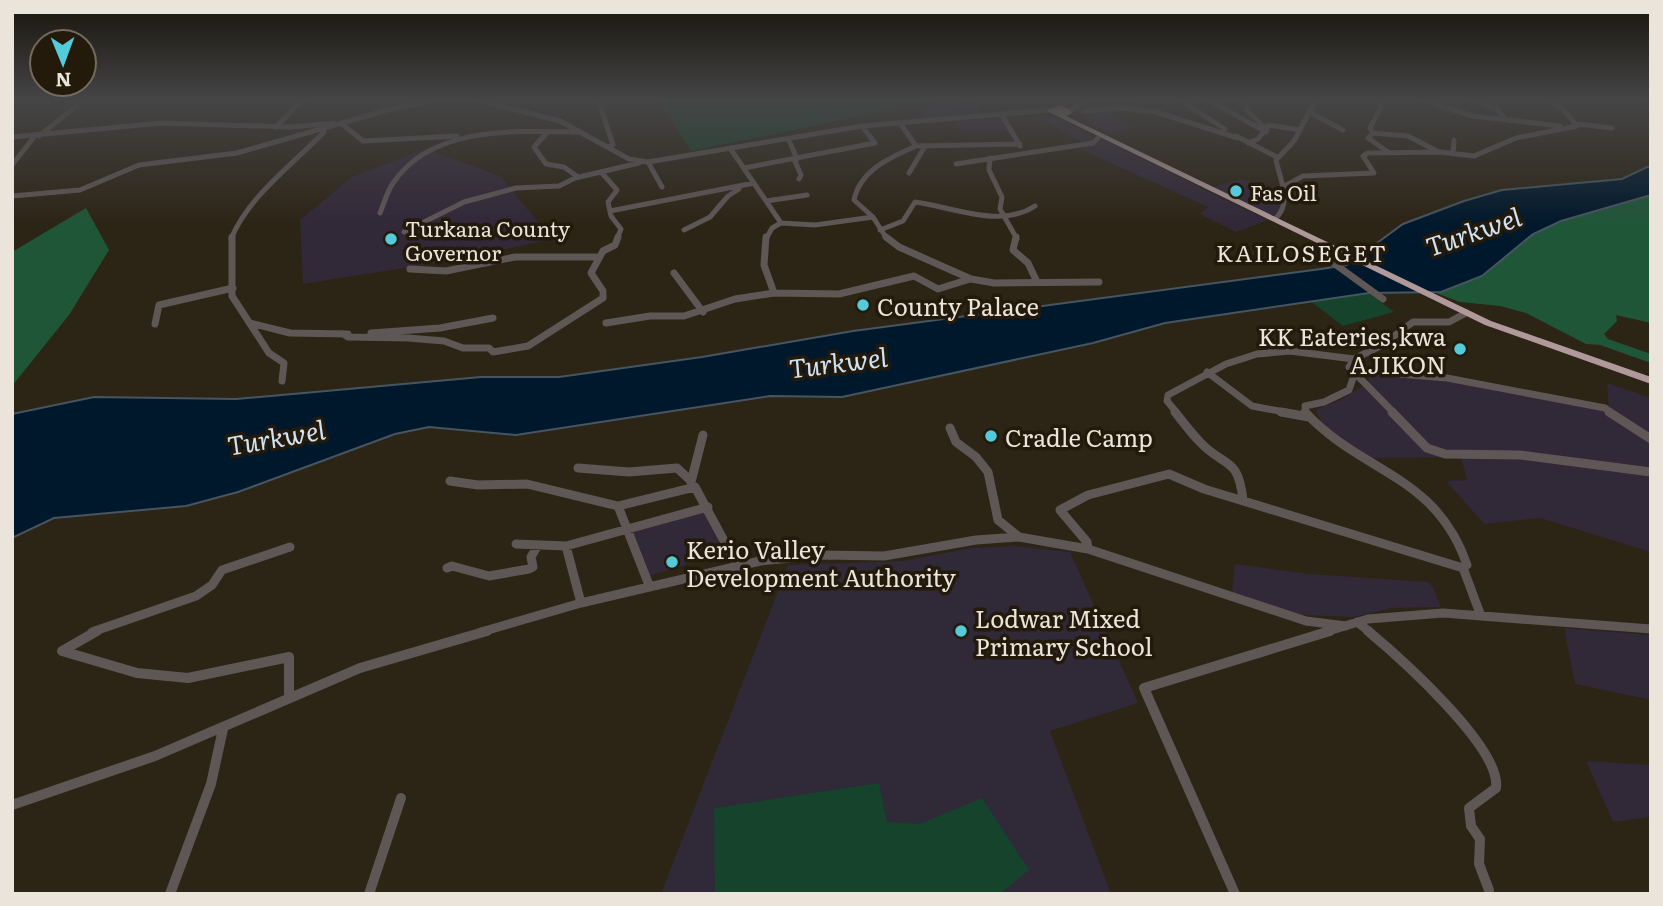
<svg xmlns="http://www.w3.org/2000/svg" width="1663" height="906" viewBox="0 0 1663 906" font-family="Literata,serif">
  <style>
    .commercial { fill: #312838 }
    .education { fill: #302938 }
    .green { fill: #16432b }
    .forest { fill: #1f5638 }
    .water { fill: #00182c; stroke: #465560; stroke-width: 2 }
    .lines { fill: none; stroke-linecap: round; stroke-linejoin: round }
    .minor-far3 { stroke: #5f5656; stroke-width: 5 }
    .minor-far2 { stroke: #5f5656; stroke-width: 7 }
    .minor-far1 { stroke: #5f5656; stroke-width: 9 }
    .minor { stroke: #5f5656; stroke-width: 10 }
    .highway { fill: #b0999a; fill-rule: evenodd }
    .poi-dot { fill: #53cbdb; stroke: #231a0c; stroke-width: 2.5 }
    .labels { text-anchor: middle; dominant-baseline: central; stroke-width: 7; stroke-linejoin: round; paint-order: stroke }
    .far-poi-label { font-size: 21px; fill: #eae4db; stroke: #231a0c; text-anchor: start }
    .far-quarter-label { font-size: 23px; letter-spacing: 2px; fill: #eae4db; stroke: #231a0c }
    .poi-label { font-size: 24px; fill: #eae4db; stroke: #231a0c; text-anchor: start }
    .water-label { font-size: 26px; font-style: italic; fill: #d0e3f5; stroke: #231a0c }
  </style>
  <rect width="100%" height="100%" fill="#2c2415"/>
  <path class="commercial" d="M1093,99H1134L1109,113L1133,128L1113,135L1086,121L1077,108Z
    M976,100L980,113L926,119L917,110Z
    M1054,116L1092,136V141L1083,143L1043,120L1007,121L1005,117Z
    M1002,118L1009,131L961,132L955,121Z
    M1104,139L1211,193L1268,220L1236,232L1200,214L1208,207L1080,149Z
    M425,149L500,176L552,239L462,259L303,284L300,220L352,177Z
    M1241,179L1279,189L1283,210L1273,217L1213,187Z
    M1392,372L1609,410L1607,383L1651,398V552L1540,518L1484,524L1446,481L1467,480L1461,457L1366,458L1325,428L1316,412L1317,409L1338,401L1370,382L1363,373Z
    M704,509L724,553L649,576L630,529Z
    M1235,564L1310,574L1428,582L1433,587L1441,607L1392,608L1353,617L1300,615L1232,592Z
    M1564,628L1651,635V700L1575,684Z
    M1586,761L1651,765V817L1613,822Z"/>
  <path class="education" d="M1014,546L1070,552L1138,703L1050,731L1111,894H661L788,565L903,561L971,548Z"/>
  <path class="green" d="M657,99H932L934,101L691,151Z
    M1369,293L1394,312L1343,326L1310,301Z
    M879,783L887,822L920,824L982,798L1029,870L1000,894H715L714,808Z"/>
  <path class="forest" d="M1651,195V323L1616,315L1617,321L1604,334L1608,339L1651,354V363L1600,345L1586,344L1526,313L1500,306L1460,302L1436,293L1482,276L1533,234L1561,221Z
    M86,208L109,250L69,315L12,386V252Z"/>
  <path class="water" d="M1647,167H1651V195L1561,221L1533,234L1482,276L1441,292L1369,293L1165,323L1093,343L842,397L770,396L516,435L429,427L395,434L238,492L186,506L54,518L12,538V414L94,397L236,399L481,377H559L702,357L853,331L1321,269L1347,265L1403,224L1464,201L1502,190L1622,179Z"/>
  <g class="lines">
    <path class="minor-far3" d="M472,99L560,121L629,159L648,162L862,126L1050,110
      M598,99L613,145L607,147
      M962,99H973
      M1178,99L1225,129
      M1207,99L1266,132
      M1219,99H1243
      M1246,99L1247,110L1267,130
      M1417,99L1473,116L1560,126
      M1470,99L1497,109L1505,119
      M1646,99L1651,100
      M1085,111L1123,108L1156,112L1238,138
      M1069,112L1087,99
      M1309,112L1343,130
      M1002,115L1020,146
      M342,124L363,141L457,136
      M1578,124L1612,128
      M276,127L303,99
      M548,132L534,147L546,164L564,167L578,177
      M1373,133L1370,128L1381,107L1379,99
      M39,136L85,99
      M1236,136L1277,157
      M12,137L162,123L291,127L334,123
      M788,138L797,159
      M1248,143L1258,139L1269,125L1300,130
      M916,146L1020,144
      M730,148L781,223L815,225L873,217
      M1388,152L1368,138L1373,133L1408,136L1437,151
      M1453,154L1454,140
      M990,158L989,170L1002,197L1000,209L1017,239
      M794,159L801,175L799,179
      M648,162L662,187
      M956,164L1093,143L1098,138
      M12,165L34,137
      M744,168L875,143L862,126
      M601,172L617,190L608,202L611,216L621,229L617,239
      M909,173L924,148
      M1283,187L1303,176L1374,173L1363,156L1368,153L1440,152L1474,156L1516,138L1577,126L1563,109L1550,102L1551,99
      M12,196L80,190L139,165L237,153L387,110L434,100L463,99
      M766,201L807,195
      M610,211L754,183
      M380,213C384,203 387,192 393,183C432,125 516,131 578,132
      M1275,219C1293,203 1280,180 1276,160L1294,141L1316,99
      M684,230L710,217L728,196L739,189
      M880,230L903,221L915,202C953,207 1000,229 1035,206
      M404,232L464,202L516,188L559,186L575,178L639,163
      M231,239C248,197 293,164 324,132
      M766,239L772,228L781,223
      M887,239L873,217L854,200C860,170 891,157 916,146L900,123"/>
    <path class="minor-far2" d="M232,237V296L269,353L284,363L282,381
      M766,237L764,265L774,293L839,294L914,276L938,289L970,279
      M886,237L899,247L971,279L994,283L1099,282
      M1016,237L1013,250L1028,263L1037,282
      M1332,262L1383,299
      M410,269L446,271L515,257H599
      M674,273L703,312
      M250,323L290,333L348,334
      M606,323L650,316H684L735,299L774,293
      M155,324L159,305L233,288
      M371,333L440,328L493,318
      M343,334L348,337L408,338L444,341L463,348H489L493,352L528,346L603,298V291L591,273L603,251L615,245L618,237
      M1351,370L1447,378L1605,408L1611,413
      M1207,372L1252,406L1290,413
      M1177,413L1167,401L1168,395L1226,364L1257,354L1290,351L1354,359
      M1306,413L1305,406L1324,402L1349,390L1354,375
      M1394,413L1349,367L1354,359L1382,345L1413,322H1449L1466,313"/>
    <path class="minor-far1" d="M1175,412C1183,422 1191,433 1200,442C1224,468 1238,455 1243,500
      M1281,412L1309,417
      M1305,412C1361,473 1436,474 1467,565L1463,568
      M1392,412L1427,448L1445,454L1520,455L1651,472
      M1609,412L1651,439
      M950,428L956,442L976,457L988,472L998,520L1019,537
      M578,468L629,472L677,468L690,480
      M450,481L478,485L527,484L618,506L695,487L737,565
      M691,482L703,435
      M618,506L649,585
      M516,544L566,546L708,507
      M566,546L581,603
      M1088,549L1087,542L1060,510L1088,495L1169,474L1204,489L1463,568L1481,616
      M447,568L452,566L489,576L529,569L533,567L531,557L538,545
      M1357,622L1370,632
      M92,632L196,596L212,585L222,570L290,547
      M481,632L581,603L760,561L823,555L884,556L976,540L1019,537L1088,549L1306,621L1346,626
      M1325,632L1368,619L1443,613L1651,629"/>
    <path class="minor" d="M97,631L62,651L137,673L188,678L289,657V696
      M1368,631C1398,656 1502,748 1496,788L1469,808L1471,826L1480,839L1479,864L1489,890
      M12,805L155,756L360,668L487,631
      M170,894L211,784L223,729
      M369,894L401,798
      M1235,894L1144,688L1330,631"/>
    <path class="highway" d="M1059,105L1069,109L1072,113L1066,116L1491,321L1651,377V384L1485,325L1047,111Z"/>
  </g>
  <linearGradient id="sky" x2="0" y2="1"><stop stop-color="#18140c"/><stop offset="0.44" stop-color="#454546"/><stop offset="1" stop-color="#454546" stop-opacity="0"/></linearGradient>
  <rect width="1663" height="226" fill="url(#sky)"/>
  <g class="poi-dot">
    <circle cx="1236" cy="191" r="7"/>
    <circle cx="391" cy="239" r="7"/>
    <circle cx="863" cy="305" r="7"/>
    <circle cx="1460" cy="349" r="7"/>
    <circle cx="991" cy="436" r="7"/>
    <circle cx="672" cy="562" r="7"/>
    <circle cx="961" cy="631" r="7"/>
  </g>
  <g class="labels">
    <g class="far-poi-label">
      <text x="1250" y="191">Fas Oil</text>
      <text x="405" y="227">Turkana County<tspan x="405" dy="24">Governor</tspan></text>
    </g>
    <g class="far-quarter-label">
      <text x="1302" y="252">KAILOSEGET</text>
    </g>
    <g class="poi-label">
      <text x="877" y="305">County Palace</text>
      <text x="1446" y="335" text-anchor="end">KK Eateries,kwa<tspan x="1446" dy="28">AJIKON</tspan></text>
      <text x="1005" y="436">Cradle Camp</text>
      <text x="686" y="548">Kerio Valley<tspan x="686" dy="28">Development Authority</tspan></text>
      <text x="975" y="617">Lodwar Mixed<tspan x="975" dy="28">Primary School</tspan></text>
    </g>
    <g class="water-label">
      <text transform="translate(1473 230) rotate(-19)">Turkwel</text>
      <text transform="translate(838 361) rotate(-7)">Turkwel</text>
      <text transform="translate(276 436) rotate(-10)">Turkwel</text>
    </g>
  </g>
  <rect width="1663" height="906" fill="none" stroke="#eae4db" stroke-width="28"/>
  <g transform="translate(63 63) rotate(179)"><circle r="33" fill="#231a0c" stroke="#736b5f" stroke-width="2"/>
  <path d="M0-5L12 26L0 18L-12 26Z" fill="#53cbdb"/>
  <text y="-10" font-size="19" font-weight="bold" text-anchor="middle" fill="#eae4db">N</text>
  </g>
</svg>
